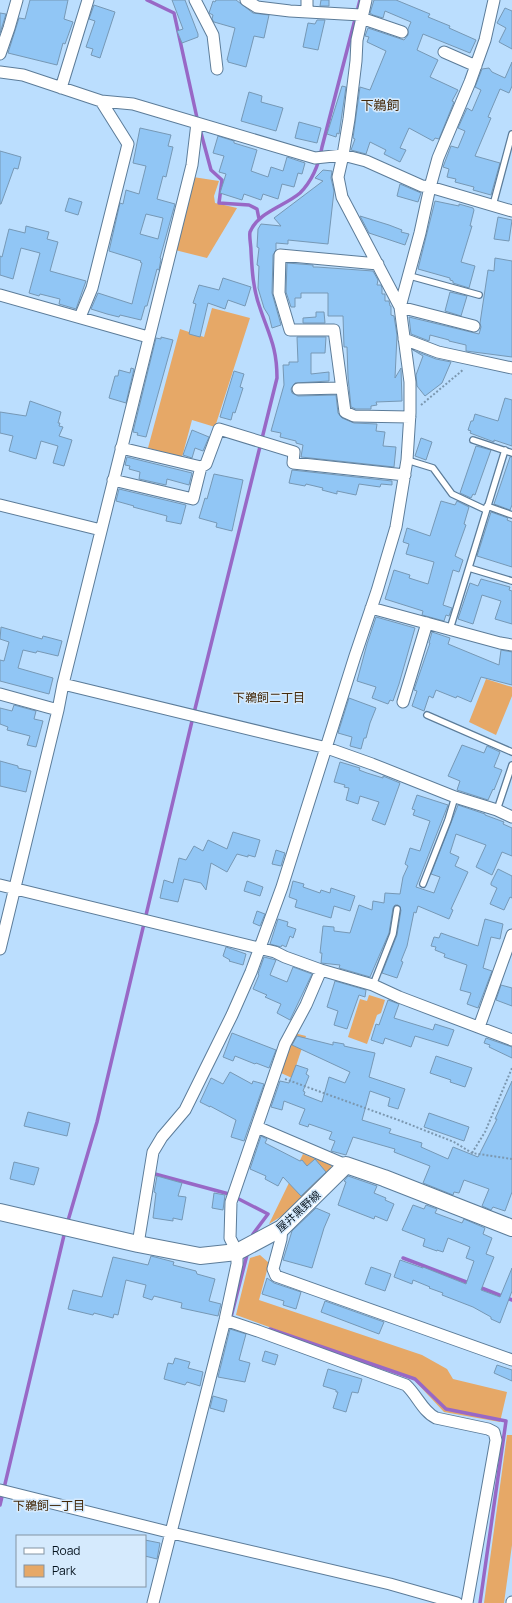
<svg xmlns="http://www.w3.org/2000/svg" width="512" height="1603" viewBox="0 0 512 1603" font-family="Manrope,'Noto Sans JP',sans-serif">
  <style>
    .green { fill: #e6a867 }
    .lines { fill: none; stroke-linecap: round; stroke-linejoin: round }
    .stream { stroke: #9868c6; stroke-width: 3.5 }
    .building { fill: #91c6f5; stroke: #7698b5; fill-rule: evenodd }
    .service-casing { stroke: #5c7c99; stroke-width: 8 }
    .minor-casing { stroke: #5c7c99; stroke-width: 13 }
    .secondary-casing { stroke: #5c7c99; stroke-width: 18 }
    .path { stroke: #7b97af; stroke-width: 2; stroke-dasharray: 2 2; stroke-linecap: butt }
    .service { stroke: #fff; stroke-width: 5.5 }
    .minor { stroke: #fff; stroke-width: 11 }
    .secondary { stroke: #fff; stroke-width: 16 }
    .labels { text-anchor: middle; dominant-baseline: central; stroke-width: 3; stroke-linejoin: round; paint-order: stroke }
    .street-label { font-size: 11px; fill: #07141f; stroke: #d5eafd }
    .neighbourhood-label { font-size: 12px; fill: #442909; stroke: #d5eafd }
    .quarter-label { font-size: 13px; fill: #442909; stroke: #d5eafd }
  </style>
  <rect width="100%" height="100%" fill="#bbdefe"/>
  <path class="green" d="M193,177L219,181L214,196L215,203L237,208L207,258L175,250Z
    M212,308L250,318L215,427L192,420L182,457L148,448L180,329L204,337Z
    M486,679L512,687V696L496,735L469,722Z
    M369,995L385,1000L381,1013L377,1015L367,1044L348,1037L360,999L367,1001Z
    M294,1033L306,1036L292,1078L281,1073L280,1070Z
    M303,1154L331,1165L333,1171L290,1211L269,1224Z
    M260,1255L269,1263L259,1300L422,1355L447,1369L453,1379L507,1392L500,1422L444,1412L414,1380L239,1316L236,1315L250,1258Z
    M507,1435H512V1545L504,1603H484Z"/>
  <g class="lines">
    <path class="stream" d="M147,0L174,13L197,118
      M201,133L211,170L222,180L219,203L249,205L257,209L259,219
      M155,1174L229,1194L268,1214L253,1234L252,1238
      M67,1224L97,1122L192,721L277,378C277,347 269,335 260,308C253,289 252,270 251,251C251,245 249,237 250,232C258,212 285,206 300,193C313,180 319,164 322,147L360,0
      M403,1258L469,1283
      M479,1287L512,1300
      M231,1317L248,1251
      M270,1329L415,1379L446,1409L506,1421L480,1603
      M0,1505L65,1231"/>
  </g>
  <path class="building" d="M30,0H68L64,19L73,22L65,44L63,43L57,65L8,53L19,18L25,19Z
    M172,0H185L198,34V37L182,43L177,31L183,29Z
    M216,0H236L253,13L269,15L264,38L254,36L246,67L228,62V60H227L235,28L214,22L212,19L213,15L209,13L213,1L215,2Z
    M321,0H329V6H320Z
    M374,0H396L430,14L428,17L450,26L449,28L476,40L470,53L423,34L417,50L438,60L430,77L458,90L452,101L454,102L439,139L435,138L433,141L409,128L400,148L406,150L400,162L384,154L386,150L370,142L366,154L351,150L355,139L353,138L360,87L370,90L386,51L367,42L369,37L365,36L368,28L404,40L408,35V29L411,22L385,11L383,18L373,15L370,13Z
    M94,5L115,12L100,58L91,55L93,49L86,47L95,21L89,19Z
    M505,8L512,11V49L499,42L506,28L497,23Z
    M0,13L6,14L0,33Z
    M317,20H325L318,50L303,47L308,23L315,24Z
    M512,62V86L509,93L500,89L488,117L491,118L475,156L500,163L491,195L473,190L474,187L455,182L456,179L447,177L449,169L443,167L451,146L458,148L465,131L458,128L467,108L472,111L481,90L475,87L482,69L489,68L492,72L505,78Z
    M342,86L346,87L339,134L337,133L336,137L327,134Z
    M249,92L262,96L261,102L283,108L276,131L241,121Z
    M299,122L321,128L317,143L295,138Z
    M140,128L171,135L168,146L173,147L166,177L163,176L157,199L175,204L160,258L161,259L159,270L157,269L147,306H145L141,320L120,315L119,317L107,314L91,309L98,293L132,304L137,283L142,263L140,262L141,261L109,251L120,203L123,204L126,190L139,194L146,166L133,163ZM146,214L163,218L158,239L140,234Z
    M218,136L234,141V143L257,150L251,171L268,177L271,167L283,171L287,157L305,163L302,174L298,173L294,187L282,184L278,199L263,194L261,200L244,194L242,200L220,193L226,174L219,172L224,156L213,153Z
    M0,151L21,157L18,169L14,168L1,204H0Z
    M323,170L332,171L331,178L334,191L328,244L288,240V244L276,243V250L273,255L272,293L281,325L272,328L269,316L264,308L258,288L259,266L257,265L259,248L257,247L258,229L261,224L281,226L274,218L323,181L315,178Z
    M400,184L421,193L418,202L397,196Z
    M69,198L82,202L78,215L65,211Z
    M435,201L459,206V204L473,208L474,210L470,226H472L461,262L475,266L469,288L453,283V281L450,280V278L418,269Z
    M360,216L389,225L402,230L401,232L409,234L405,245L369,233Z
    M498,217L512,220L509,241L494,239Z
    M26,226L49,232L47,239L58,242L50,271L86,281L76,309L59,304L60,299L40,294L39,296L29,293L40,253L21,248L13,279L0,275V256L2,257L9,229L25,233Z
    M495,258L512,261V357L466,351V345L449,341V340L430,335L429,341L411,334L409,317L479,334L481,327L480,323L488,270L494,271Z
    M287,263L313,265V267H317L373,271L378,280L377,285H381L382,288V294H385V301H389L390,306H391V315L394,316L397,335L395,378L401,368L402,401L376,402L377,405L371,406V409H356L351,407L348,377L347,347H344L343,316H328V293H301V298H295V307H291L286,292Z
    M223,278L251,287L245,306L228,300L225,309L208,303L200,337L189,334L196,304L193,303L199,285L219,290Z
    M450,292L467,296L461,316L445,311Z
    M316,312H324L325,323H303V318L316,317Z
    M161,337L173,340L146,437L137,435L138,433L133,432L156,338L161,339Z
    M297,337H326L325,353H311V374L329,372V381L295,383L291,389L292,393L298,396L336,395L338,413L342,418L354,423L377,424L376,431L385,432L383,446L396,447L394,467L301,457L303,445L296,443V441L280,437L281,433L271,431L284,385L283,365H289V362H298Z
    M413,350L436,359L451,362L442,383L425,396L417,386L416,375L423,356Z
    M131,368L134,369L126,403L109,398L115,376H118L119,370L130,373Z
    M234,371L244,374L240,387L243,388L235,413L233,412L231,420L220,417Z
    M505,398L512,400V446L494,440V442L470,433L471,431L468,430L471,421H473L475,414L498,421Z
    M30,401L61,412L58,423H60L59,426L63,427L59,436L72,440L64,466L53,463L58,446L41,441L36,459L9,451L13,436L0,433V412L26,416Z
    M192,430L209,437L203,451L195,448L192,458L183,455Z
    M421,438L432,442L426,460L415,456Z
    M476,446L491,450L475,495L473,494L471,498L460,493Z
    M127,457L192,473L189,485L167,479L166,485L139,479L140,472L129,469L130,466L125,465Z
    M510,457H512V505L510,510L494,504Z
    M292,470L392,481V485L381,484L380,487L359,484L356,495L337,491V494L322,490L323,488L306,484L305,486L289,483Z
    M214,474L243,480L232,531L216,527L217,523L199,518L205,498L207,499Z
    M119,489L186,505L181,524L166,521L167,516L133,507L134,506L116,501Z
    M441,501L455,505L457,501L469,507L464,524L466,525L455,556L463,560L459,572L453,570L443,605L452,608L449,616L446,615L444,621L422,615L423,611L385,599L394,570L410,575L409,578L428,584L434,562L406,554L409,544L403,542L407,528L430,536Z
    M491,512L508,518L507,520L512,522V567L477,556Z
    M481,579L510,587L509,590L512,591V624L495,619L501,601L482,595L473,624L458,619L470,583L478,586Z
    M376,617L415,628L399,684L393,701L390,700L388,704L372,698L376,687L357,681L367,644Z
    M1,627L42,639L43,636L62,641L58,656L37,651L36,653L23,650L18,668L53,678L49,694L0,681V660L4,661L9,642L0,639Z
    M432,632L450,638L448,644L499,665L501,650L512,652V685L481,677L471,702L457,696L456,698L436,690L433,698L429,696L424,711L412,706L417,691L414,690L430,643H429Z
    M349,698L376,708L370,723L366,738H364L361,749L350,746L352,737L338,733Z
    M14,705L36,711L34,719L43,721L36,747L27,745L30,736L7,730L8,727L0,724V708L12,711Z
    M462,745L484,753L487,746L500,752L494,767L502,770L494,790L493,789L488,800L457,790L460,781L448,776Z
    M0,761L18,766V768L31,771L26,792L0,786Z
    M340,762L360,768L359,770L367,773L383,778V776L400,783L385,825L372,820L379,802L360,796L358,804L346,800L349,788L344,787L345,785L334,782Z
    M417,795L448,805L416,887L434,893L440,877L431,874L458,805L485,814V815L504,822L503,824L512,828V856L502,852L492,875L476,867L486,845L456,834L450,853L459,857L455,866L468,872L451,909L453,910L449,919L418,906L416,913L414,912L407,946L401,961L403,962L397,978L382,973L397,935L401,910L398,905H395L393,908L389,933L370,977L339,968L340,965L321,963L322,953H320L323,926L334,927V931L350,933L359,905L372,910L373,901L384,903L385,893L400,894L403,877L408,866L405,864L410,848L420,851L430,821L413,815L415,810L412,809Z
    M233,832L260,840L255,857L248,855V857L237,854L227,872L211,863L206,890L201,883L184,879L178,902L160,898L164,880L173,883L179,858L186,860L194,846L203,851L208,840L227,849Z
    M276,850L285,853L281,866L272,864Z
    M498,869L512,876V898L510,897L504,910L490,904L497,888L491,885V883Z
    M247,881L263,887L260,896L244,891Z
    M293,881L304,884L303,887L320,893L321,890L330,893L331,888L355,896L350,911L334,906L331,918L295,907L297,900L289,897Z
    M257,911L265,914L260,926L253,923Z
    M278,919L288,922L287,926L296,929L293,938L290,936L286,947L282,945L281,947L270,944Z
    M485,919L503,924L500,939L491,937L483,968L492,971L478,1008L467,1004L471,993L460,990L467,965L444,957L445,954L435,950L436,947L431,946L434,937L439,938L441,933L478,946Z
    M226,947L246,954L243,965L229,961L230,960L223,956Z
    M264,957L276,960L270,975L287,982L293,967L312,974L290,1020L277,1013L281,1004L265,997L267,995L253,989L259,975L258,974Z
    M335,981L366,990L365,997L359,995L347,1029L334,1025L338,1011L327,1007Z
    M501,985L512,988V1006L496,1000Z
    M388,1000L399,1004L394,1018L433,1030L435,1024L454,1030L448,1046L415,1036L411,1047L385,1038L383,1044L371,1040L376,1024L379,1025Z
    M232,1033L276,1050L269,1068L256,1063L255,1064L235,1056L233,1061L223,1057Z
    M297,1036L333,1045V1042L344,1044V1046L375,1053L369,1077L405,1089L398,1109L388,1106L390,1098L370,1091L362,1120L391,1129L389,1133L422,1143L421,1147L448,1159L453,1147L478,1157L497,1119H495L512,1081V1192L505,1211L493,1207L491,1210L482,1206L489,1189L464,1180L459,1193L454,1192L453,1195L423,1183L430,1166L394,1152L395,1149L353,1137L346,1155L331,1151L335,1141L329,1139L332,1132L309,1124L308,1127L299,1124L305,1109L284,1101L282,1110L271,1107L280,1081L289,1083L296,1065L308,1069L306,1074L309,1076L303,1091L305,1092L304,1095L322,1102L329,1077L345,1083L350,1072L292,1045Z
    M486,1038L512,1047V1058L489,1047L490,1045L484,1043Z
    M436,1056L472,1068L465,1087L450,1082L451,1080L430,1073Z
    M230,1072L252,1084L253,1081L264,1084L244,1141L231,1137L236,1120L210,1106V1107L200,1102L211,1078L223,1084Z
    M28,1112L70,1123L67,1136L24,1126Z
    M429,1113L469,1127L464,1141L424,1127Z
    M261,1136L267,1139L265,1143L300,1161L302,1160L307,1166L315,1159L326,1172L301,1196L283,1177L278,1186L265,1179L266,1176L250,1169Z
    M14,1162L39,1168L34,1185L10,1179Z
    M157,1176L182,1183L178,1196L186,1197L182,1220L173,1218V1221L153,1218L156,1193L154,1192Z
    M348,1176L377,1186L374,1193L386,1198L385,1200L394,1204L387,1221L375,1216L374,1219L338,1205L346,1182L344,1181Z
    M214,1193L225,1195L223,1210L212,1208Z
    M413,1205L424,1209L426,1205L437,1209L435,1213L462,1223L464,1219L485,1228L483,1234L492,1238L486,1254L494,1257L481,1290L500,1297L512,1268V1291L500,1323L491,1319V1317L473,1307L442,1295L443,1293L429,1288L430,1287L413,1280L412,1284L394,1277L400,1260L423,1268V1267L466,1284L474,1261L466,1258L470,1247L448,1238L443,1252L437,1250V1251L423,1246L425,1239L402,1230Z
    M316,1208L330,1214L324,1228L312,1268L283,1260L292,1231Z
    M151,1256L174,1262L173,1265L196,1271L197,1274L215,1279L209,1301L221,1304L218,1316L181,1308L182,1303L154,1296L152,1300L143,1297L146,1285L126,1280L118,1315L114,1314L113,1318L94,1313L93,1315L68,1309L73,1290L102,1297L113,1257L148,1265Z
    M371,1267L391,1274L385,1291L365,1284Z
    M267,1278L274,1283L301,1292L296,1309L283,1305L284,1301L262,1294Z
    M325,1301L384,1322L379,1334L321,1312Z
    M230,1329L246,1334L239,1360L250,1363L245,1382L218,1377Z
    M265,1351L278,1355L275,1365L262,1361Z
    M175,1358L190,1362L188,1368L203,1372L200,1386L187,1382L185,1385L164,1379L168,1363L173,1364Z
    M497,1365L512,1370V1381L494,1373Z
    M328,1369L362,1379L358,1393L352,1392L346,1412L333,1408L338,1392H336V1390L323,1386Z
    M213,1396L227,1400L224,1412L210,1408Z
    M145,1540L160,1543L157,1559L145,1556Z"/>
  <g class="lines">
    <defs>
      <path id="service" d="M493,205L512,134
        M410,276L479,295
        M473,440L512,453
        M407,460L433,468L452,494L486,510
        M487,506L512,515
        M469,568L512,581
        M450,629L505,450
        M427,715L512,752
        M497,810L512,765
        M423,884L448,820L455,797
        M373,985L393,934L397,909"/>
      <path id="minor" d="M195,0L213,35L217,69
        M246,0L257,7L290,11L361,15
        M366,0L357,40L356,61L349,119L343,155L338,177L342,197L400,307L474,326
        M307,12V0
        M361,18L402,32
        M444,52L476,66
        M0,54L9,28L17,0
        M0,72L23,75L101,101L133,104L315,158L343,155L366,161L422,186L430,187L512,211
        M61,88L88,0
        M378,264L280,255L279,293L290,330H334L345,412L354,416L410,417
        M0,295L148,337
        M80,317L92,288L128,144L101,101
        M404,339L438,352L512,368
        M298,389L342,388
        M201,467L206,464L219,429L294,452L293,463L405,475
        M113,480L193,499L201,467L121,448
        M0,505L101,530
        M371,608L500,643L512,645
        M63,684L327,748L372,764L455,797L497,810L512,817
        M0,694L58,710
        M403,702L427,623
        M0,885L275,952L285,957L321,970L373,985L399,997L512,1040
        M0,949L58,710L63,684L192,165L197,123
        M479,1027L512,935
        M257,1127L346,1165
        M282,1228L281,1239L273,1269L276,1276L512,1360
        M138,1244L153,1152L162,1137L185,1110L232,1015L251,972L282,887L355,656L377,591L396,527L407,460L410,413V382L400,307L420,233L430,187L438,158L470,82L485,40L494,0
        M225,1320L258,1331L406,1385C417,1395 423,1412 436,1418L488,1429L494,1432L496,1440L467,1603
        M0,1490L172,1533L390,1584L457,1603
        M153,1603L225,1320L237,1264V1252L230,1238L231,1202L285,1044L306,1005L321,970
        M512,1603V1602"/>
      <path id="secondary" d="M0,1212L138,1244L200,1256L237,1252L282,1228L346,1165L384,1178L512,1228"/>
    </defs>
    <use href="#service" class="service-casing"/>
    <use href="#minor" class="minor-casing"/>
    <use href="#secondary" class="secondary-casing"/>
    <path class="path" d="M421,405L464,369
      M285,1079L401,1121L454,1142L472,1153L512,1159
      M472,1153L485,1132L512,1068"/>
    <use href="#service" class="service"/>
    <use href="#minor" class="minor"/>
    <use href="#secondary" class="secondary"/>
  </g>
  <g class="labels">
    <g class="street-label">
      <text transform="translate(298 1211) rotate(-42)">屋井黒野線</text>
    </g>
    <g class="neighbourhood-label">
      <text x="269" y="697">下鵜飼二丁目</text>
      <text x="49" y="1505">下鵜飼一丁目</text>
    </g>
    <g class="quarter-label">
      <text x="380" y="105">下鵜飼</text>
    </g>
  </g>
  <rect x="16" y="1535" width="130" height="52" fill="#d5eafd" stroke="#8394a4"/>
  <rect x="24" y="1548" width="20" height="6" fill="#ffffff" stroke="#8394a4"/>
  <text x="52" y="1555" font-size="12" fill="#07141f">Road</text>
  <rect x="24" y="1565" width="20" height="12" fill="#e6a867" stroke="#8394a4"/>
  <text x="52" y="1575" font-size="12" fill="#07141f">Park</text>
</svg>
